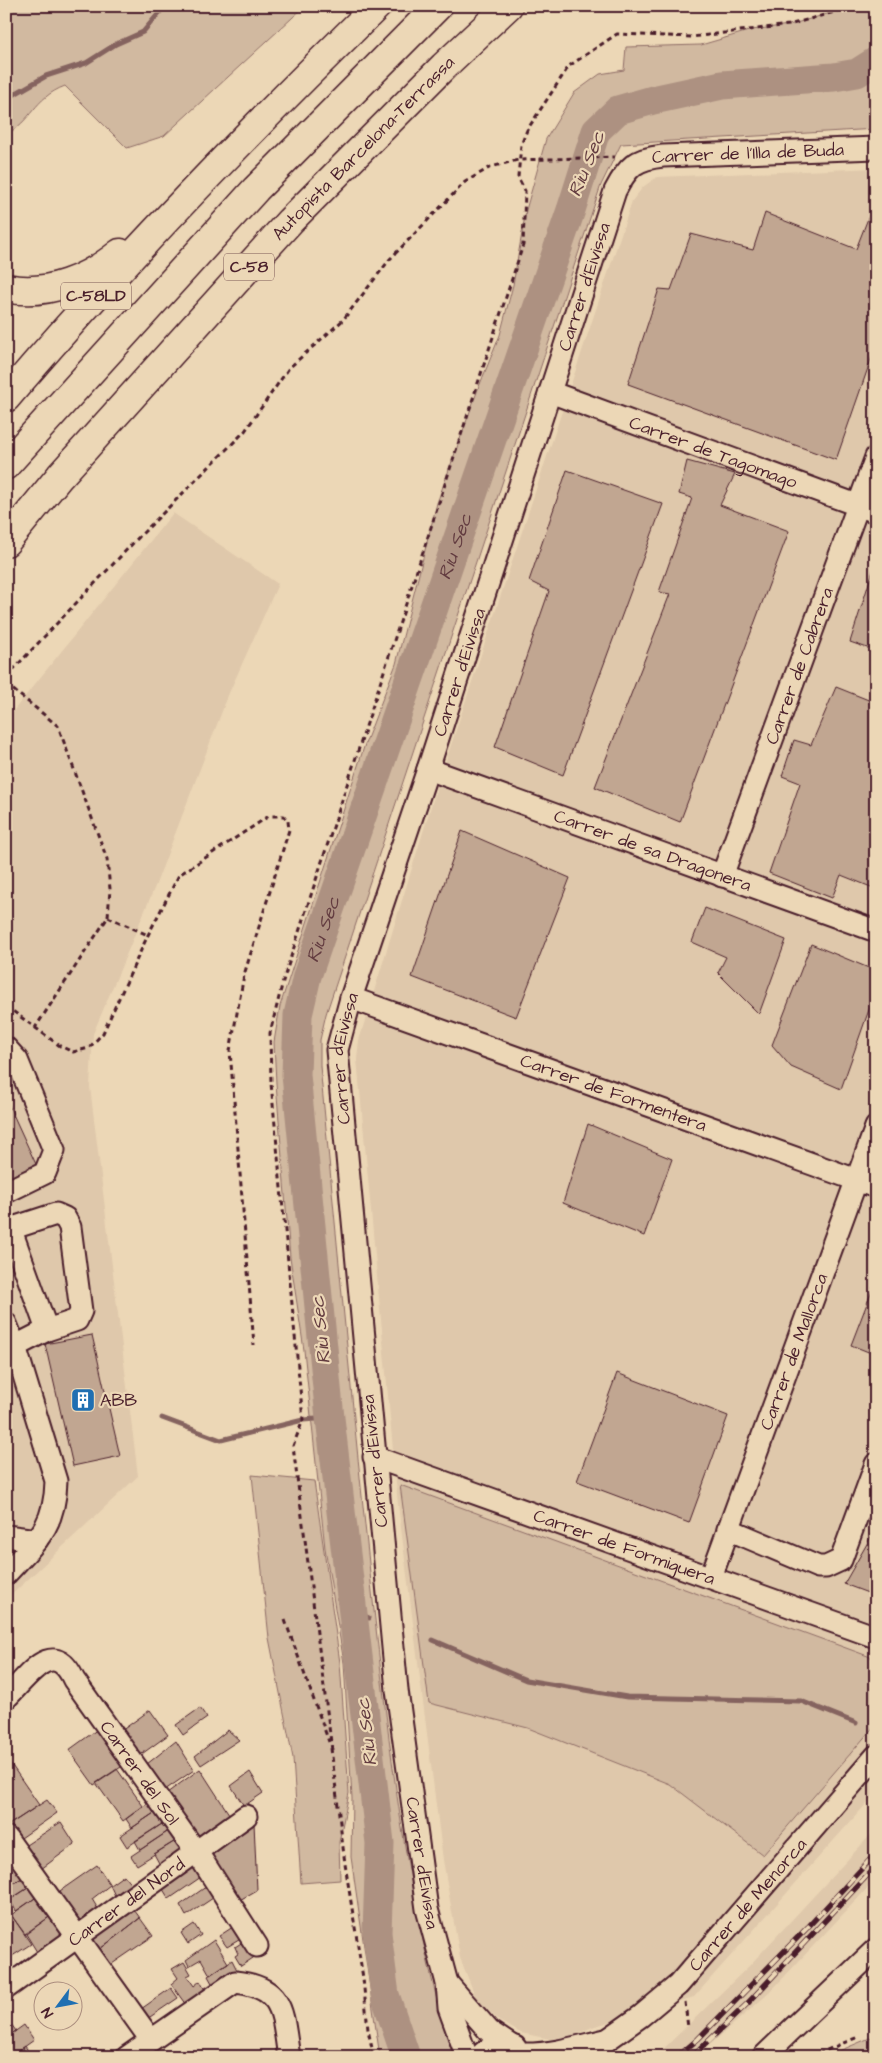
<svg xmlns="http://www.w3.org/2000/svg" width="882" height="2063" viewBox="0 0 882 2063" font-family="'Architects Daughter',sans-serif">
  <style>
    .built { fill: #dfc8ab }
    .green { fill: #d1b9a0; stroke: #8e6c66 }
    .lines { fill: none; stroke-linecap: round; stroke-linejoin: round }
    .stream { stroke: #85635f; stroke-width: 5 }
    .river { stroke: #ad9181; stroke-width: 29 }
    .building { fill: #c1a691; stroke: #4a1f2b }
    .minor-casing { stroke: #4a1f2b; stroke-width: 25 }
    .highway-casing { stroke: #4a1f2b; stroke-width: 31 }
    .path { stroke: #4a1f2b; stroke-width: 3; stroke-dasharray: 5 4; stroke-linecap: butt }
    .minor { stroke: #ecd7b6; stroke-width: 21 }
    .highway { stroke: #ecd7b6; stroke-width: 28 }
    .rail-casing { stroke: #4a1f2b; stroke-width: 5.5 }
    .rail { stroke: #ecd7b6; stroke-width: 4; stroke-dasharray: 11; stroke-linecap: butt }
    .labels { text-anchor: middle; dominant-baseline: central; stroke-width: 4.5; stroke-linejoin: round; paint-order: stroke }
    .shield { fill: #ecd7b6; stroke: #7b5655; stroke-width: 1 }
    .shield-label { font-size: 16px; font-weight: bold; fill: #4a1f2b }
    .street-label { font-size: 18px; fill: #4a1f2b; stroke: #ecd7b6 }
    .poi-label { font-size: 18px; fill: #4a1f2b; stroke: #ecd7b6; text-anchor: start }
    .water-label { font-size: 19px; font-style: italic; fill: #633c40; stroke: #ecd7b6 }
  </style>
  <rect width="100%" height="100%" fill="#ecd7b6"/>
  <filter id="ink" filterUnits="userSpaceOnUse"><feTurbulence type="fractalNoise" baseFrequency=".02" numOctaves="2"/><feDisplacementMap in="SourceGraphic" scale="10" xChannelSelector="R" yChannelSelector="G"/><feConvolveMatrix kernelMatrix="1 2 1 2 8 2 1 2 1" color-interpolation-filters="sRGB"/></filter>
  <g filter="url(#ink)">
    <path class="built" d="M876,168V1793L694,1997L592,2027L570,2038L550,2039L521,2033L499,2021L476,1998L460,1958L443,1860L398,1504L357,1059L359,1040L437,787L632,201L643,187L657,177Z
      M173,513L278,584L229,693L156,884L93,1034L90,1087L138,1476L6,1600V720Z
      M876,1829V1879L769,1993L696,2057H655L749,1966Z"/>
    <path class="green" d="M6,6H305L164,136L127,148L65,86C33,98 32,122 6,134Z
      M855,6H876V129L621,144L601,185L326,1014L320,1040V1066C337,1241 353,1417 372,1592C389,1748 407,1905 453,2057H380L351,1857L352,1798L344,1663L325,1548L304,1350L290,1257L276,1083L274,1042L280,1006L365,744L396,664L437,503L478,389L500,335L513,285L526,210L546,139L574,93L600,74L624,70L626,47L701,45L752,30L789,25Z
      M252,1475L314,1481L340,1663L349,1793L339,1842L340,1880L301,1883L293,1758L269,1638Z
      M400,1485L876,1659V1724L763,1855L670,1784L528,1728L429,1703Z
      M876,1986V2057H825L872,2037Z"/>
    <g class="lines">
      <path class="stream" d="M6,99L46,76L86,63L116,44L143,32L165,6
        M162,1418L221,1440L303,1420L330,1418
        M353,1611L369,1618
        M433,1640L526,1680L627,1697L801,1701L856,1723"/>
      <path class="river" id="s1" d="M406,2057L385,1995L377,1933L380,1843L330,1418L296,1075L298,1015L307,976L571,210L596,131L618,110L653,100L722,85L834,77L857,73L876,61"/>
    </g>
    <path class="building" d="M876,198V345L836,460L628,384L659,289L671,290L691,234L753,250L765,213L856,249Z
      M687,461L735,474L720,505L789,531L680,822L595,787L670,594L659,592L692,498L679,494Z
      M567,470L663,504L563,775L495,747L549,591L529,581Z
      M876,561V651L850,642Z
      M836,687L876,703V889L841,875L832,898L769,873L800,783L782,776L794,740L811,745Z
      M462,831L570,878L516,1017L412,977Z
      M705,908L786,940L759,1014L718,973L726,957L692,942Z
      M811,944L876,971V990L841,1089L791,1067L772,1045Z
      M6,1099L40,1173L6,1190Z
      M588,1124L672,1159L644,1236L563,1203Z
      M876,1280V1355L851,1345Z
      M92,1335L120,1456L73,1466L45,1344Z
      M617,1373L728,1416L689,1523L577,1481Z
      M876,1528V1596L844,1584Z
      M200,1708L207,1718L183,1735L176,1725Z
      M150,1710L168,1735L139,1756L121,1731Z
      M98,1729L124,1765L94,1785L69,1750Z
      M228,1730L239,1740L201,1765L195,1756Z
      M176,1741L194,1770L165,1790L147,1764Z
      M6,1757L39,1805L9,1825L6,1822Z
      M117,1769L143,1806L123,1821L96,1783Z
      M200,1769L231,1817L199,1840L167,1793Z
      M250,1772L263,1793L244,1806L231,1786Z
      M47,1800L57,1813L21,1838L10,1824Z
      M151,1801L157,1811L132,1828L126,1819Z
      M157,1811L165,1822L127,1847L120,1836Z
      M61,1822L75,1844L41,1869L26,1845Z
      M165,1822L170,1830L140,1850L135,1841Z
      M254,1823L257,1890L238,1901L210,1856Z
      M170,1830L177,1840L137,1865L131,1856Z
      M177,1840L184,1850L160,1865L154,1854Z
      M10,1860L22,1878L7,1887L6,1862Z
      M193,1863L201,1877L169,1899L161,1886Z
      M97,1865L110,1885L92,1899L98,1909L79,1924L57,1893Z
      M124,1875L132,1885L116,1898L110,1885Z
      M25,1876L31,1886L9,1900L6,1895V1888Z
      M210,1884L216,1896L186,1916L180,1905Z
      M31,1886L38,1896L16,1911L10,1900Z
      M38,1896L52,1915L25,1934L11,1915Z
      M132,1907L140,1918L100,1949L90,1935Z
      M52,1915L66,1934L37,1952L26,1934Z
      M12,1916L31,1944L6,1960V1920Z
      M140,1918L153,1936L109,1966L100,1949Z
      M194,1924L201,1935L188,1944L181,1933Z
      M236,1925L244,1937L227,1947L219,1936Z
      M214,1940L228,1963L210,1975L201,1959L189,1966L186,1960Z
      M246,1940L256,1956L241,1966L235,1956L238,1954L235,1947Z
      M232,1960L237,1970L213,1985L208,1976Z
      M184,1962L191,1974L187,1976L194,1986L200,1981L206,1992L186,2005L171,1984L178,1978L172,1969Z
      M6,1963L12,1972L6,1976Z
      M171,1988L178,1998L147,2019L141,2009Z
      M6,2007L11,2014L6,2017Z
      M6,2017L16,2031L6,2037Z
      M24,2025L34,2040L10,2057H6V2038Z
      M25,2046L32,2057H10Z
      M44,2052L47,2057H36Z"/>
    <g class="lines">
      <defs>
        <g id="minor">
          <path id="s2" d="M550,392L876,512"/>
          <path id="s3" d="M428,769L876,931"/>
          <path id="s4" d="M722,876L876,457"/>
          <path id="s5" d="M351,998L876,1187"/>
          <path d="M6,1048L17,1060L54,1150L45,1173L6,1192"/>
          <path d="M6,1324L15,1346L56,1481C55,1528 36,1541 6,1574"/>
          <path d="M6,1351L47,1330L77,1320L81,1311L70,1227L65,1218L56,1214L16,1227L12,1233L47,1330"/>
          <path id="s6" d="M374,1457L876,1637"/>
          <path d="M728,1529L818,1567H826L841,1560L876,1464"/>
          <path d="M6,1536L37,1540"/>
          <path id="s7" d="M711,1577L876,1127"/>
          <path id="s8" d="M6,1698C28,1677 53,1635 74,1680L202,1860L257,1946"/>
          <path d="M6,1837L151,2040"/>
          <path d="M447,1983L489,2031L510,2045"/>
          <path id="s9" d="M6,1988L246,1816"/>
          <path d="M526,2054C555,2054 579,2046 606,2040"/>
          <path d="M127,2057L235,1982C286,1987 282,2015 289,2057"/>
          <path id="s10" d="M467,2057L449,2008L447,1983L427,1909L397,1690L337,1050L351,998L428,769L615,191C628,166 635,159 663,156L876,148"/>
          <path d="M479,2057C488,2046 502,2042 515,2047"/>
          <path id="s11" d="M589,2057L607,2040L641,2016L678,1985L876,1756"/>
          <path d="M763,2057L876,1949"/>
        </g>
        <g id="highway">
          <path d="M6,288C48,297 89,278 120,253"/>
          <path d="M6,398C122,261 248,132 377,6"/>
          <path d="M6,465L256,189L438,6"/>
          <path id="s12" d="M6,542L60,476L290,221L444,66L508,6"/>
        </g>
      </defs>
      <use href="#minor" class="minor-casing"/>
      <use href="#highway" class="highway-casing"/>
      <path class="path" d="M6,677L136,540L245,431L289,368L343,320L390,259L465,182L491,167L518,160L615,157
        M6,684L58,726L107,859L110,889L108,917L35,1028
        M108,917L148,935
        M6,1006L60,1046L73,1052L89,1048L103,1033L148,935L179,875L269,816H284L288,821L289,830L244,975L230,1051L254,1345
        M285,1620L329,1742
        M331,1748L345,1864L363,1978L368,2030L374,2057
        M332,1750L293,1446L303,1420L271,1083L270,1033L283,981L523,245L525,191L518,177L521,145L527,130L569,66L617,34L692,37L789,25L855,6
        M685,2002L688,2028
        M810,2057L858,2037"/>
      <use href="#minor" class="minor"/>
      <use href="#highway" class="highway"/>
      <defs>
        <path id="rail" d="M677,2057L698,2039L808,1927L876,1853
          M692,2057L748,2003L876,1866"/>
      </defs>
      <use href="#rail" class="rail-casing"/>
      <use href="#rail" class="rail"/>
    </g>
  </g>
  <defs>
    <symbol id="building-square" viewBox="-11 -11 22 22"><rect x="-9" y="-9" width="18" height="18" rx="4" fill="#1f6fb2" stroke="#ecd7b6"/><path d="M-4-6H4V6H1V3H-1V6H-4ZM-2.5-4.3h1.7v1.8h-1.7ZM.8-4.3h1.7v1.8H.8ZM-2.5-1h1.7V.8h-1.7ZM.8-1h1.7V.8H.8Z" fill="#fff"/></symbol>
  </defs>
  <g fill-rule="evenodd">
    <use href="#building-square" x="69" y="1386" width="28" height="28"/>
  </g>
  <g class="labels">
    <g class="shield">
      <rect x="224" y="253.5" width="50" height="27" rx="4"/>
      <rect x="61" y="282.5" width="70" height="27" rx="4"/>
    </g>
    <g class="shield-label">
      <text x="249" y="267">C-58</text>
      <text x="96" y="296">C-58LD</text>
    </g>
    <g class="street-label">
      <text stroke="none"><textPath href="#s12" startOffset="532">Autopista Barcelona-Terrassa</textPath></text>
      <text stroke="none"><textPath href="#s10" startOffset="2069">Carrer de l'Illa de Buda</textPath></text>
      <text stroke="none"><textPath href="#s10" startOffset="1820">Carrer d'Eivissa</textPath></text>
      <text stroke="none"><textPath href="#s2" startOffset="174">Carrer de Tagomago</textPath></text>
      <text stroke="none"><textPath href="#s4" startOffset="224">Carrer de Cabrera</textPath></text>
      <text stroke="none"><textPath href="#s10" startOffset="1415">Carrer d'Eivissa</textPath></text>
      <text stroke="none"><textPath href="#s3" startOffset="239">Carrer de sa Dragonera</textPath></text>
      <text stroke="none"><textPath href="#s10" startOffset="1010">Carrer d'Eivissa</textPath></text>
      <text stroke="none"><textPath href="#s5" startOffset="279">Carrer de Formentera</textPath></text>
      <text stroke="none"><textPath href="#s7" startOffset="240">Carrer de Mallorca</textPath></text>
      <text transform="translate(375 1461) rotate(-96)">Carrer d'Eivissa</text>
      <text stroke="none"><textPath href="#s6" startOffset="266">Carrer de Formiguera</textPath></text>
      <text stroke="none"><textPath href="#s8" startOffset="206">Carrer del Sol</textPath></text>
      <text transform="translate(422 1863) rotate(81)">Carrer d'Eivissa</text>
      <text stroke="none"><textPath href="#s9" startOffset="148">Carrer del Nord</textPath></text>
      <text stroke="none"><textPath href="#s11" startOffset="221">Carrer de Menorca</textPath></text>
    </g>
    <g class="poi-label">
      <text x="100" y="1400">ABB</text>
    </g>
    <g class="water-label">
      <text transform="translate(587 164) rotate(-68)">Riu Sec</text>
      <text stroke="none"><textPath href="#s1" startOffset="1545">Riu Sec</textPath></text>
      <text stroke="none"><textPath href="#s1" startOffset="1140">Riu Sec</textPath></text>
      <text transform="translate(321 1330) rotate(-96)">Riu Sec</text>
      <text transform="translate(367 1732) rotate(-97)">Riu Sec</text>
    </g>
  </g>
  <rect width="882" height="2063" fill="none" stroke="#ecd7b6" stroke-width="25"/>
  <rect x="12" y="12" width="857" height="2038" fill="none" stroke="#4a1f2b" stroke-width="2" filter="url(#ink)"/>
  <g transform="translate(58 2006) rotate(238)"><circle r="24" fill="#ecd7b6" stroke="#ab8d7e"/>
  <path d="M0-4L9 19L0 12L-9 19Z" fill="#1f6fb2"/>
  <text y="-8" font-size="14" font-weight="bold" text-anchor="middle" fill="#4a1f2b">N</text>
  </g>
</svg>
